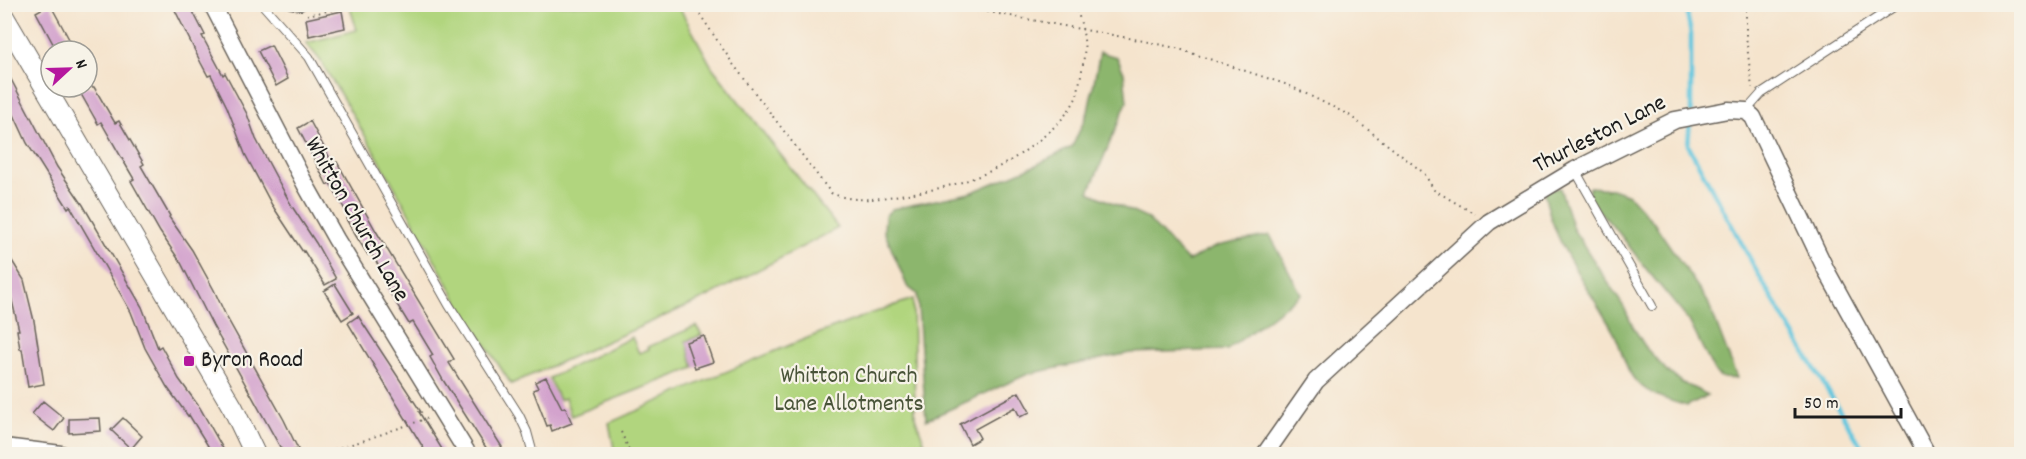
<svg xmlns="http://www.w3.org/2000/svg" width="2026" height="459" viewBox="0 0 2026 459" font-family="Dekko,sans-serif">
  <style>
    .green { fill: #b1d57e; stroke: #66784d; stroke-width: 1.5 }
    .forest { fill: #8cb66d; stroke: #546944; stroke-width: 1.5 }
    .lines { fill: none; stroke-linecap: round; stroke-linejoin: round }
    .stream { stroke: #61c6de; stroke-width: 4.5 }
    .building { fill: #d3a3cd }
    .service-casing { stroke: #68625a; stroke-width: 10 }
    .minor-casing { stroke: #68625a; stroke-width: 19 }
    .tertiary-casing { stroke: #68625a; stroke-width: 22 }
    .path { stroke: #68625a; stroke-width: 2; stroke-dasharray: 1.5 4.5; stroke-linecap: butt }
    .service { stroke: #fff; stroke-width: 8 }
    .minor { stroke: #fff; stroke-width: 16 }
    .tertiary { stroke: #fff; stroke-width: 20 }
    .poi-dot { fill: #b5179e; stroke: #f7f3e8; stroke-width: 2 }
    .labels { text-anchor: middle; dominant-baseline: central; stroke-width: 4.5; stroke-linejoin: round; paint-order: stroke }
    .street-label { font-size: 24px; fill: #1c1c1c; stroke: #f7f3e8 }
    .poi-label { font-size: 24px; fill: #1c1c1c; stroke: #f7f3e8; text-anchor: start }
    .park-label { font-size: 24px; fill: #495439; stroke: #f7f3e8 }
  </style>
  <rect width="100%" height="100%" fill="#f7f3e8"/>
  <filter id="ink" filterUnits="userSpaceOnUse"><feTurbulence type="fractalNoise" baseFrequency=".0167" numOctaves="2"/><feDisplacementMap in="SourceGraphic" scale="12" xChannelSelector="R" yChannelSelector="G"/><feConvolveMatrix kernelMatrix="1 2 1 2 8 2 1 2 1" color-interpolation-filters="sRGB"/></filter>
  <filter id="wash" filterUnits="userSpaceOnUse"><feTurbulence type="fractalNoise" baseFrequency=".008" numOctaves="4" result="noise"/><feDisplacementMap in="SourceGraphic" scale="24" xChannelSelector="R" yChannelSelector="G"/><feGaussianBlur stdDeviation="1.35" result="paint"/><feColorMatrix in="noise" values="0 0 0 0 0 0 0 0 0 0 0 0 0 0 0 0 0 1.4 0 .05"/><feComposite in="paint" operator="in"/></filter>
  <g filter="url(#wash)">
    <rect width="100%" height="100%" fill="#f5e4cd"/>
    <path class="green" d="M349,5H678L712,67L838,228L705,298L511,384L458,302L383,166L320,60L306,43L357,30Z
      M913,299L915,417L925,444L934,454H615L609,423C709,379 809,334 913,299Z
      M696,326L702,335L686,341L694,368L571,416L565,398L559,400L549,378L632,337L639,353L649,349L648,347Z"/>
    <path class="forest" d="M1100,52L1117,57L1124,73L1127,102L1089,192L1148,219L1188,261L1217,246L1270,235L1301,294L1227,350L1130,353L1028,374L926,420L917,294L907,286L884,231L885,216L892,209L970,193L1034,166L1072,147L1088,112Z
      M1590,187L1612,189L1629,195L1654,223L1708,302L1737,378C1726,379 1722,380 1714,371L1689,321L1647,270L1619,233L1591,202L1588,193Z
      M1560,188L1573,229L1624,307L1633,327L1646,348L1667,371L1681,382L1708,395L1687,406C1670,401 1651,396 1638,383C1625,372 1622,348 1614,333C1588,286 1552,244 1544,190Z"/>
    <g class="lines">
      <path class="stream" d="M1685,4L1691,34V112
        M1690,120L1688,145L1767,290L1866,454"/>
    </g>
    <g id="blocks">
      <path class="building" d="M50,4L69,39L75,51H57L36,12Z
        M172,4H189L205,35L202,36L223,75L225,73L247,114L256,139L275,175L293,208L316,243L336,279L325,285L304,251L303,252L272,205L245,154L227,107L211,75L208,76L201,63Z
        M342,11L345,28L309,36L306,19Z
        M271,45L288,79L276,86L258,51Z
        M4,66L57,167L83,205L142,307L158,348L161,346L179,379L200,408L226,454H213L189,415L188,416L167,387L145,348L131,312L70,206L68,208L27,143L4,93Z
        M77,87H94L115,123L119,121L144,164L141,166L170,216L169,217L192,250L214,290L226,316L284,420L298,449L284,454L213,326L181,263L160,232L131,181L134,179L124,162L101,122L98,124Z
        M310,121L333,164L337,162L376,231L454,359L449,363L502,447L490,454L443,380L430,357L433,355L413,322L409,324L387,288L391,286L371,253L368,255L356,236L346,219L349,217L330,183L327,185L320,171L298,128Z
        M4,248L24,280L34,321L44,384L28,387L22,349H20L17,330H19L7,280L4,281Z
        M335,284L353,313L342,320L324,291Z
        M358,316L421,412H419L445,454H427L348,323Z
        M704,336L713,362L695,368L686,342Z
        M546,377L562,408L565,407L572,423L552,431L550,425L547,426L533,390L538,388L535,382Z
        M1019,392L1030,412L1020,417L1015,407L975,429L980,438L970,444L960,424Z
        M43,401L64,418L54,431L32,414Z
        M100,418L101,431L69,433V419Z
        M123,418L142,436L131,449L111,430Z"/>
    </g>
  </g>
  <g filter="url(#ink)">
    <use href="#blocks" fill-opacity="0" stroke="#68625a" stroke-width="1.5"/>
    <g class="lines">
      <defs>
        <path id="service" d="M262,4L309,57L449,305L519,415L527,432L533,454
          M290,4L301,6
          M1746,111L1761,94L1898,4
          M1575,170L1652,306"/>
        <path id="minor" d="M212,4L305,184L336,239L468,454
          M4,447L61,454
          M1265,454L1316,381L1489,222L1575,170L1675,120L1728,110L1746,111L1753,117L1826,270L1927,454"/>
        <path id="tertiary" d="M4,17L233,408L255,454"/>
      </defs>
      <use href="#service" class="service-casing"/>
      <use href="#minor" class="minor-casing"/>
      <use href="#tertiary" class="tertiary-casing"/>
      <path class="path" d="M693,4L733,64L831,193C857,204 880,198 907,194C961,186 1002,172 1044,136C1056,126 1069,113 1076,98C1078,93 1079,86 1080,80C1087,47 1086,37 1075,4
        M946,4L1139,40L1176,48L1288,85L1349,115L1424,173L1434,190L1475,214
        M1746,4V36L1752,88
        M307,15L342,8L341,4
        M621,432L631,454
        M317,454L362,441L428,418
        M871,454C886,448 899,445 913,454"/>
      <use href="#service" class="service"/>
      <use href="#minor" class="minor"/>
      <use href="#tertiary" class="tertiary"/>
    </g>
  </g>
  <rect class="poi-dot" x="183" y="355" width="12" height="12" rx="3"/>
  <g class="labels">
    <g class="street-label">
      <text transform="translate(1600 135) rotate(-27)">Thurleston Lane</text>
      <text transform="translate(356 220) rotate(60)">Whitton Church Lane</text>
    </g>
    <g class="poi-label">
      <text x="201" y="361">Byron Road</text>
    </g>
    <g class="park-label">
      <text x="849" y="377">Whitton Church<tspan x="849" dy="28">Lane Allotments</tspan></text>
    </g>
  </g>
  <rect width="2026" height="459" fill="none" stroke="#f7f3e8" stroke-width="24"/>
  <g transform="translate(69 69) rotate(68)"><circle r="28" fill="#f7f3e8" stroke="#9f9d96" stroke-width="1.5"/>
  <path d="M0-4.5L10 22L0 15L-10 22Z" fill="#b5179e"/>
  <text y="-9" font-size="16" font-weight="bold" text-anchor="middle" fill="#1c1c1c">N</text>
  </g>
  <path d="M1795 408v9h106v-9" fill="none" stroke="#1c1c1c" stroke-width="3"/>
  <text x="1804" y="408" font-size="18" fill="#1c1c1c" stroke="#f7f3e8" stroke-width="4.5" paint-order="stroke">50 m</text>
</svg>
